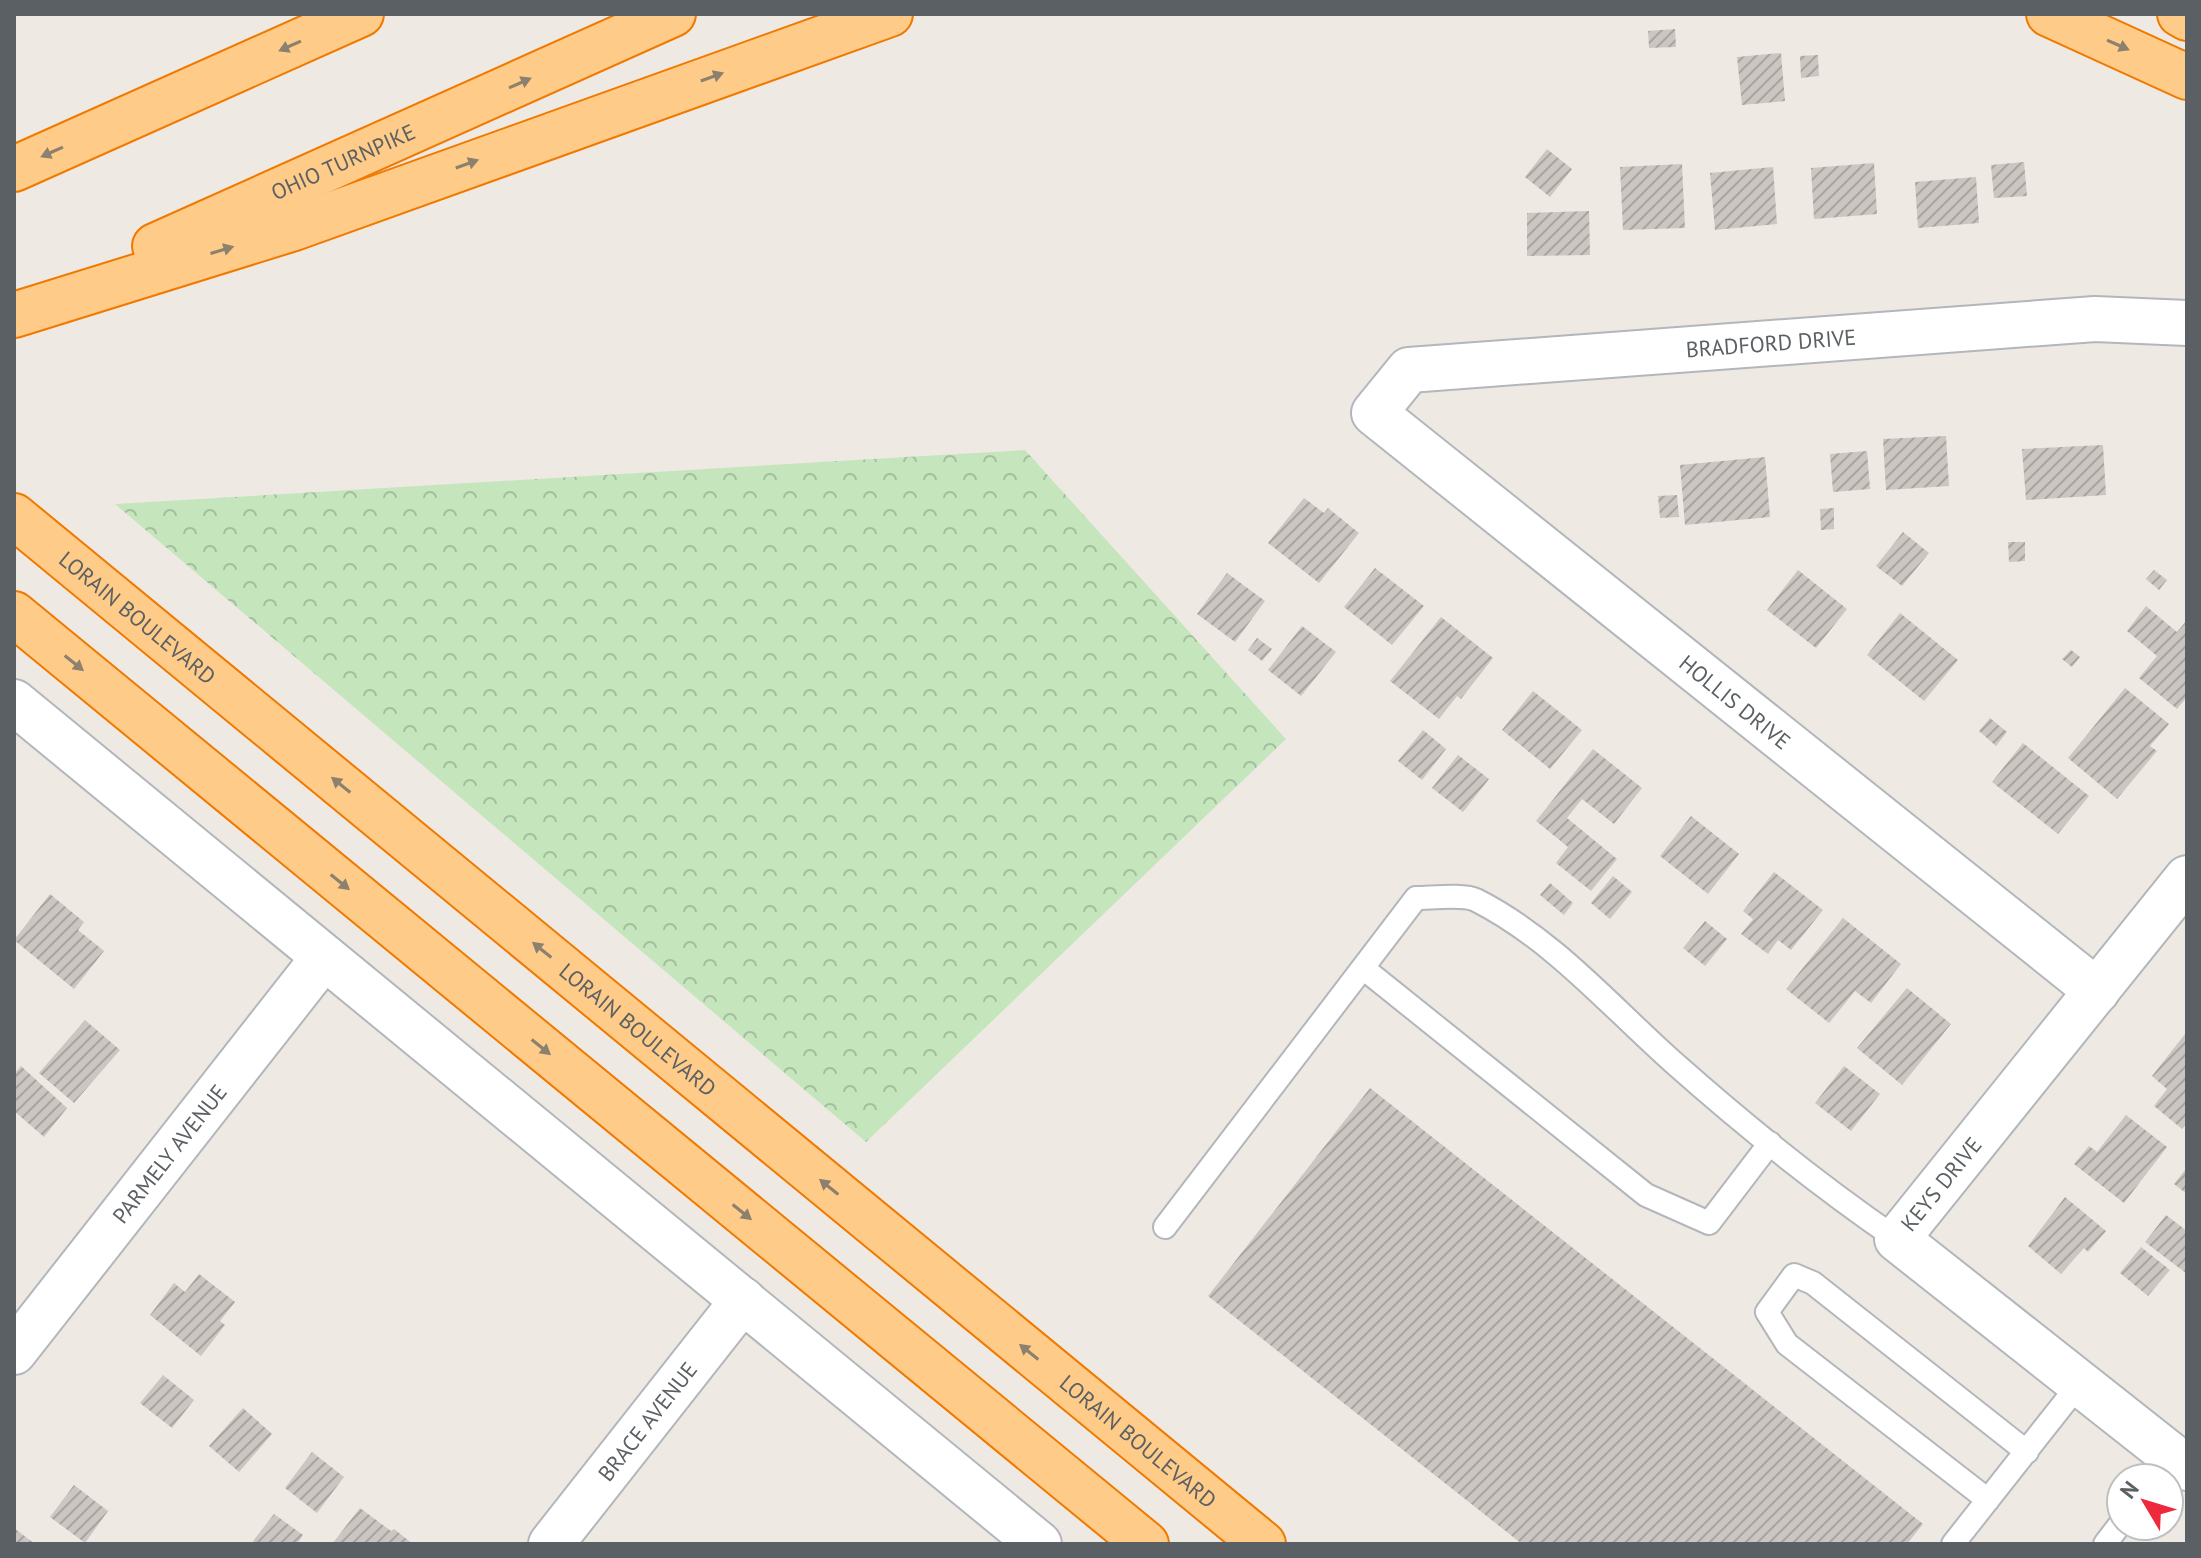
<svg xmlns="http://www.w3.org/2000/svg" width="2201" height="1558" viewBox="0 0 2201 1558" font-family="'PT Sans',sans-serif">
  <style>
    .forest { fill: url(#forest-crowns) }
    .building { fill: url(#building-hatch) }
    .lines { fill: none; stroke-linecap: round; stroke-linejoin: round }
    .lane-casing { stroke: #b3b6ba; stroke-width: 26 }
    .street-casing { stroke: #b3b6ba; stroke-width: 48 }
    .highway-casing { stroke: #f07900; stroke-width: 48 }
    .lane { stroke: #fff; stroke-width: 22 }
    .street { stroke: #fff; stroke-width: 44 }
    .highway { stroke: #ffcb88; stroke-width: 44 }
    .oneway { fill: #8c806e }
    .labels { text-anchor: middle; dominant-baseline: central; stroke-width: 8; stroke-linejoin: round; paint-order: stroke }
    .street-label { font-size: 22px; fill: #5a6063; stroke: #fff }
  </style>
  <defs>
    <pattern id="forest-crowns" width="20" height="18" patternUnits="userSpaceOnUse" patternTransform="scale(2)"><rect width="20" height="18" fill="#c5e6bd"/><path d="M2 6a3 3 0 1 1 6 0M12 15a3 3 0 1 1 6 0" fill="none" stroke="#a3be9d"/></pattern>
    <pattern id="building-hatch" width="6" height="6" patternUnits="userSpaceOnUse" patternTransform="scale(2)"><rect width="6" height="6" fill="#cbc6c1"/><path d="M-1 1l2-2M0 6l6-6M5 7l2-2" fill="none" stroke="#a8a4a0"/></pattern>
  </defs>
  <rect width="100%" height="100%" fill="#eee9e2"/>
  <path class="forest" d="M1025,450L1286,739L866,1142L115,504Z"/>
  <path class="building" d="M1675,29L1676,47L1649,48L1648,31Z
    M1781,53L1785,101L1742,105L1737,57Z
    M1818,55L1819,76L1801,78L1800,56Z
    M1547,149L1572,169L1550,197L1525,177Z
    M2024,162L2027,196L1994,198L1991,165Z
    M1874,163L1877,214L1814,219L1811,168Z
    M1682,164L1685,228L1623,230L1620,167Z
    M1773,167L1777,224L1715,230L1710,173Z
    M1976,177L1979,223L1918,228L1915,182Z
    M1589,211L1590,255L1527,256V213Z
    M1946,436L1949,486L1886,490L1883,439Z
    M2103,445L2106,495L2026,500L2022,449Z
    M1867,451L1870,489L1833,492L1830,454Z
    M1765,457L1770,517L1685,525L1680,465Z
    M1677,495L1679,517L1660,518L1658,496Z
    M1304,498L1324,513L1328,508L1359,533L1319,583L1268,543Z
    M1834,508V529L1821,530L1820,509Z
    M1903,532L1929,553L1902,586L1876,566Z
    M2008,542H2025V561L2009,562Z
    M1375,568L1424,606L1392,645L1344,607Z
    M1798,570L1847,609L1816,648L1767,610Z
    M2154,570L2167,580L2159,590L2146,579Z
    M1227,573L1265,601L1235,642L1197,614Z
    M2146,606L2177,632L2187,620V697L2177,709L2139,678L2157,656L2127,631Z
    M1900,613L1958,660L1924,701L1867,655Z
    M1441,617L1493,658L1461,699L1457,696L1439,719L1390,681Z
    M1302,626L1336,652L1301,696L1268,670Z
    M1257,638L1272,649L1262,661L1248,650Z
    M2071,650L2080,657L2072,667L2062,659Z
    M2125,688L2169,724L2150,746L2157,751L2117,799L2068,758Z
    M1533,691L1582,730L1550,769L1502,730Z
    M1990,718L2007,732L1996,746L1979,731Z
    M1423,730L1446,749L1422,780L1398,761Z
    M2023,743L2089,796L2058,834L1992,782Z
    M1593,749L1642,788L1614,824L1582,799L1567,818L1617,859L1591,891L1556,863L1568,847L1536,821Z
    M1458,755L1489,779L1463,812L1432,788Z
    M1691,816L1739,854L1708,894L1660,856Z
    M1774,872L1823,910L1791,950L1778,940L1768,954L1741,934L1753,919L1743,911Z
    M1613,876L1632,892L1610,919L1591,903Z
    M1550,883L1573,903L1564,915L1540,895Z
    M50,894L84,922L78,930L104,951L74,989L14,940Z
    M1843,918L1901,964L1871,1003L1855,991L1829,1023L1786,989Z
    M1705,921L1727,939L1705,966L1683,948Z
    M1907,988L1951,1024L1902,1085L1857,1048Z
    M85,1020L120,1050L74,1103L39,1073Z
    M2185,1034L2187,1123L2182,1129L2154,1106L2167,1089L2152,1076Z
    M21,1066L67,1108L44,1137L14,1111V1074Z
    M1844,1066L1880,1094L1851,1131L1815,1103Z
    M1370,1088L1923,1524L1907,1544H1522L1208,1296Z
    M2126,1115L2167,1147L2124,1203L2074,1164L2089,1146L2097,1152Z
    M2185,1170L2187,1171V1194L2174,1184Z
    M2065,1197L2106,1231L2088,1252L2084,1248L2061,1274L2028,1246Z
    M2166,1215L2187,1231V1274L2145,1242Z
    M2141,1247L2170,1270L2148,1296L2120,1273Z
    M199,1274L235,1302L220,1321L225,1325L201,1356L150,1315L174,1283L185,1292Z
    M163,1375L194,1400L172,1428L140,1403Z
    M243,1408L272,1434L239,1472L209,1446Z
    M312,1452L344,1477L317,1513L285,1488Z
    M74,1485L108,1511L85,1543L50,1517Z
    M360,1508L391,1531L394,1529L413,1544H332Z
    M274,1514L303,1535L297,1544H257L253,1541Z
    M14,1528L35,1544H14Z"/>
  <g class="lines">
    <defs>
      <path id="lane" d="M1363,968L1646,1195L1709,1223L1770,1143
        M1165,1227L1416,898C1431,898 1464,894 1476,900C1553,939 1610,1006 1673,1062C1744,1125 1818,1185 1897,1239
        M2154,1478L2171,1455
        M1988,1500L1787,1344L1767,1312L1794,1275L1813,1283L2027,1452
        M1953,1544L2080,1383
        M2105,1544L2121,1523"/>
      <g id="street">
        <path d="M14,702L1039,1544"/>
        <path d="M2187,878L1897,1239L2187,1468"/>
        <path id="s1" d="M2097,991L1374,413L1409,370L2095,319L2187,323"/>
        <path id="s2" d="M14,1352L324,957"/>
        <path id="s3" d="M551,1544L743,1300"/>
      </g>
      <g id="highway">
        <path d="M2049,14L2187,77"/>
        <path d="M2180,14L2187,18"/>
        <path d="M14,169L361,14"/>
        <path id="s4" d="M155,246L673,14"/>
        <path d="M14,315L294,228L890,14"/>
        <path id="s5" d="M14,516L1263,1544"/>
        <path d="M14,614L1146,1544"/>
      </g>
    </defs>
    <use href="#lane" class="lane-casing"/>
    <use href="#street" class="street-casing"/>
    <use href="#highway" class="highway-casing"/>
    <use href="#lane" class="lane"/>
    <use href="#street" class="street"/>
    <use href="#highway" class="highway"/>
  </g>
  <defs><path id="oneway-solid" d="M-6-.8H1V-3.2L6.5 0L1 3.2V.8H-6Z" transform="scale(2)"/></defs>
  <g class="oneway">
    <use href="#oneway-solid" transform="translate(2118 45) rotate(24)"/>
    <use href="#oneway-solid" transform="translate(290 46) rotate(156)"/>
    <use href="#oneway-solid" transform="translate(712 77) rotate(-20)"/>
    <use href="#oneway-solid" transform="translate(520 83) rotate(-24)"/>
    <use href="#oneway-solid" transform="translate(52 152) rotate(156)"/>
    <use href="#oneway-solid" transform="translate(467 164) rotate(-20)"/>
    <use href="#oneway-solid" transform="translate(222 250) rotate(-17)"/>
    <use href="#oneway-solid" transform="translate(74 663) rotate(39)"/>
    <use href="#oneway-solid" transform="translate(341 785) rotate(-141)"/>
    <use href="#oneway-solid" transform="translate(340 882) rotate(39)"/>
    <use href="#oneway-solid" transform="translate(542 950) rotate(-141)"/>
    <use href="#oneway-solid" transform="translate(541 1047) rotate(39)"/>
    <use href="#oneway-solid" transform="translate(829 1187) rotate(-141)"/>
    <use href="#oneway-solid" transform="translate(742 1212) rotate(39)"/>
    <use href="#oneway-solid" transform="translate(1029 1352) rotate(-141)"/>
  </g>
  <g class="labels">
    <g class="street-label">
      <text stroke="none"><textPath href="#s4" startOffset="206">OHIO TURNPIKE</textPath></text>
      <text stroke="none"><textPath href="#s1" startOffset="1344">BRADFORD DRIVE</textPath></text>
      <text stroke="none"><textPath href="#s5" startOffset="160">LORAIN BOULEVARD</textPath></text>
      <text transform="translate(1735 702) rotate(39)">HOLLIS DRIVE</text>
      <text stroke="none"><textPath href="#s5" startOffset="808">LORAIN BOULEVARD</textPath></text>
      <text stroke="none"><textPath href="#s2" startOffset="252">PARMELY AVENUE</textPath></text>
      <text transform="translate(1941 1184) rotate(-51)">KEYS DRIVE</text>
      <text stroke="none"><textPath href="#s3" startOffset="156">BRACE AVENUE</textPath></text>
      <text stroke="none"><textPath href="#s5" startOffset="1456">LORAIN BOULEVARD</textPath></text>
    </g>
  </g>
  <rect width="2201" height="1558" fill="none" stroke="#5a6063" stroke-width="32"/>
  <g transform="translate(2145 1502) rotate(308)"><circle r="38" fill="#ffffff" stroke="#bdbfc1" stroke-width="2"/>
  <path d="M0-6L14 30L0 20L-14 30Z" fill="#ee283d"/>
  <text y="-12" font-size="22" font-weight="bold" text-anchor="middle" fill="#5a6063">N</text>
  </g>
</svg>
